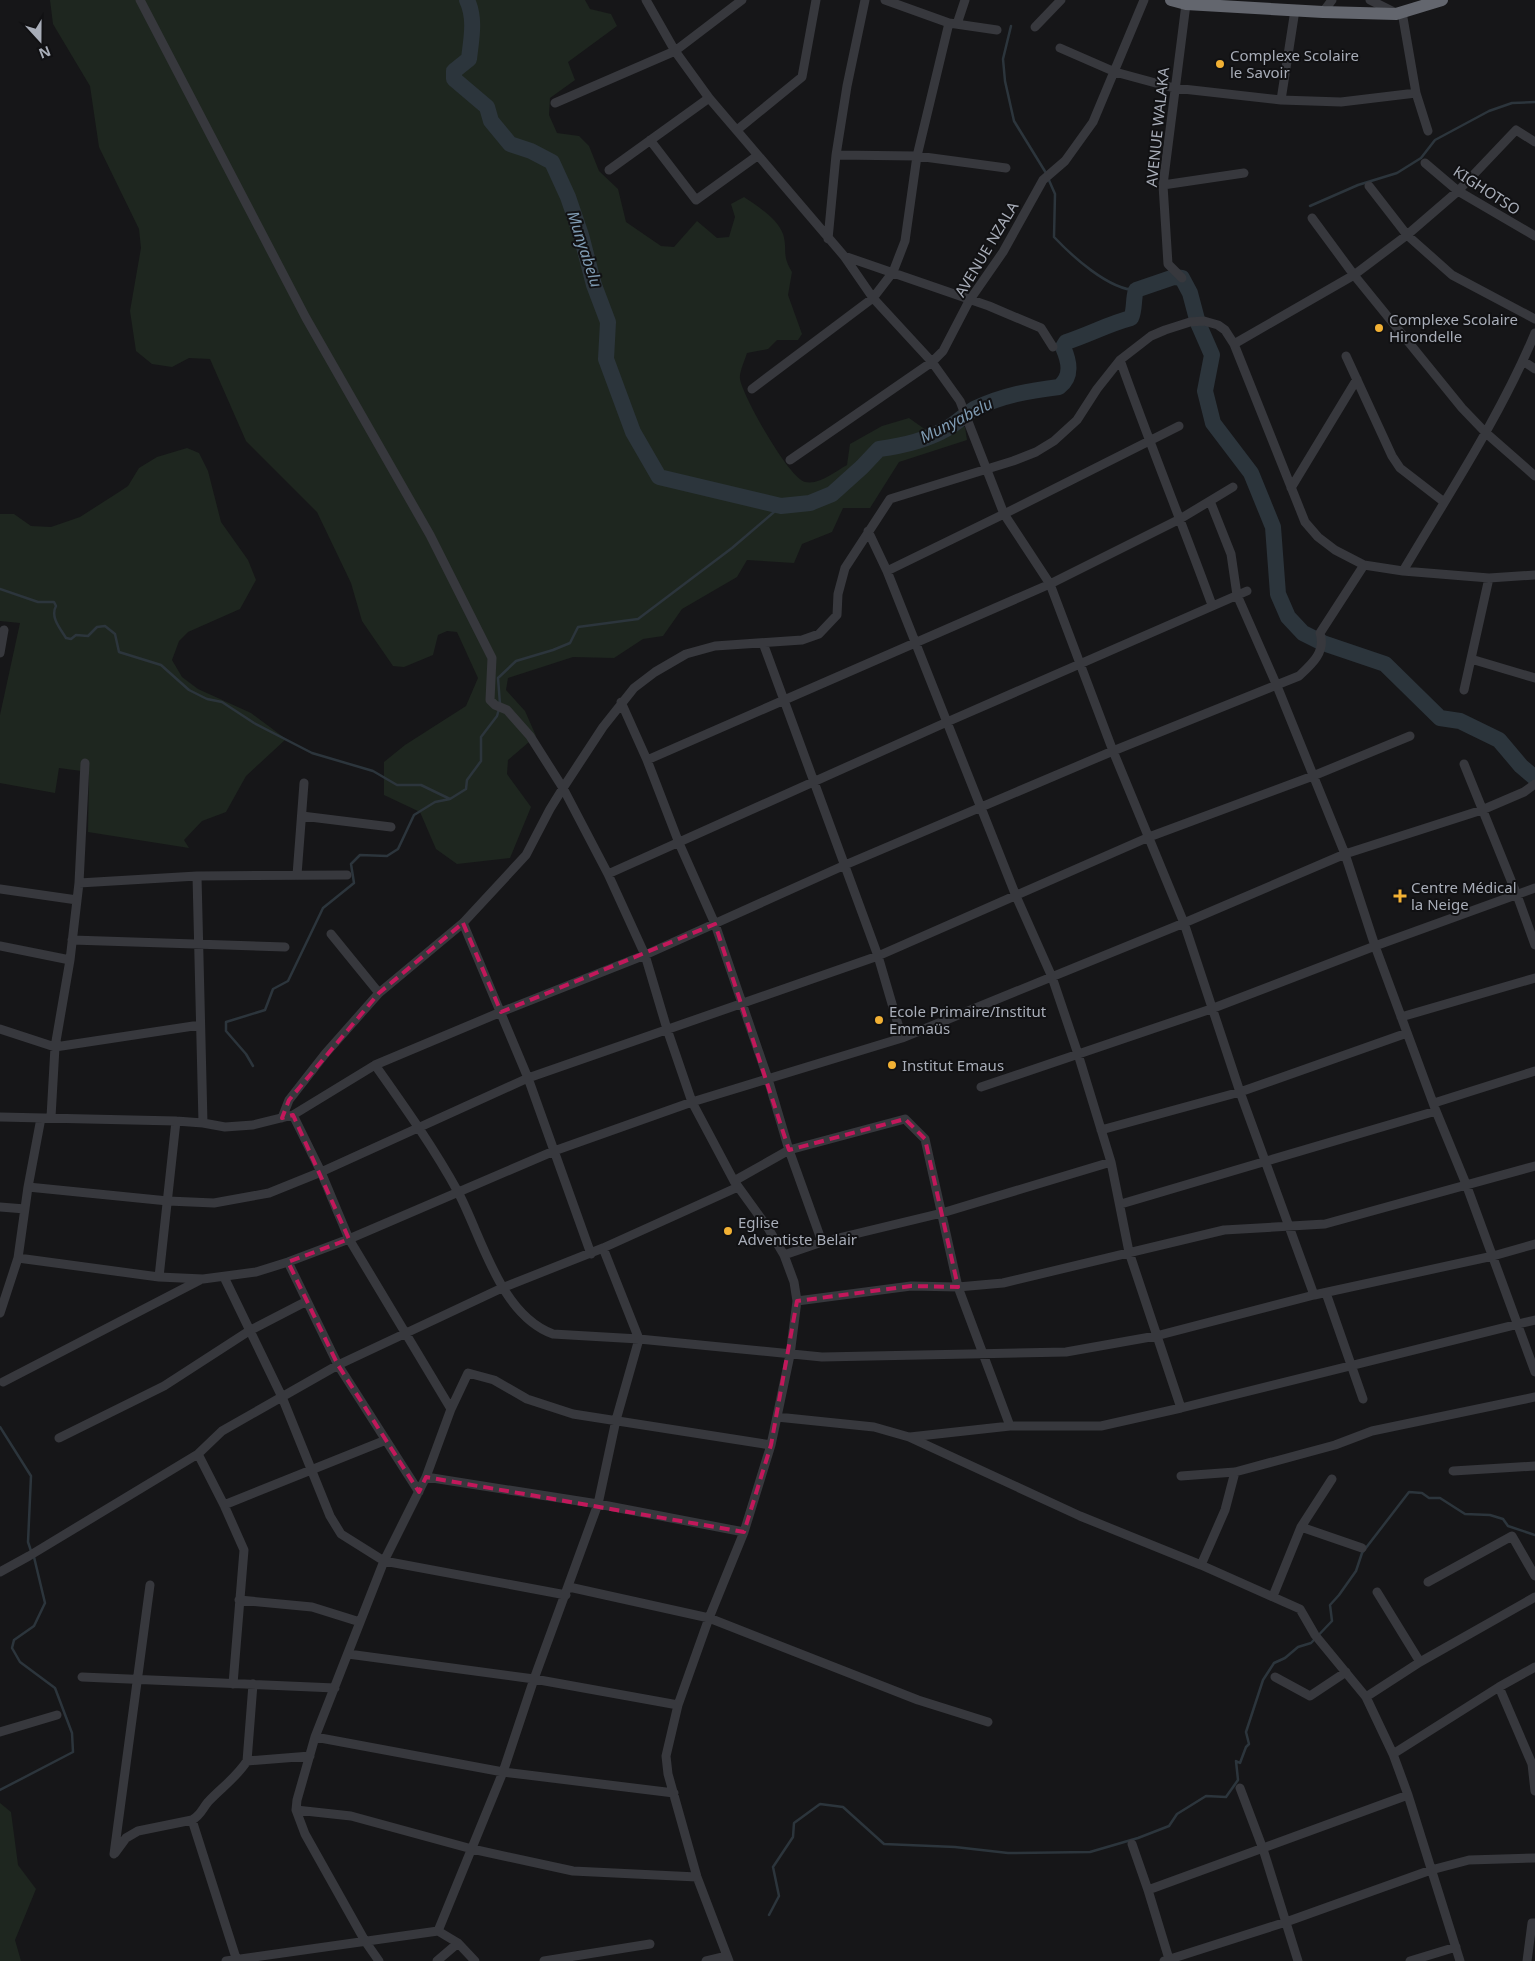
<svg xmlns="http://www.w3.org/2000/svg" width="1535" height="1961" viewBox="0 0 1535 1961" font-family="'Noto Sans',sans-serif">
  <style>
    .green { fill: #1e261f }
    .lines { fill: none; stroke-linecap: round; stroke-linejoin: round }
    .stream { stroke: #2c353c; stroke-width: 2.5 }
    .river { stroke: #2c353c; stroke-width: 16 }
    .minor { stroke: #37383d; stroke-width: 9 }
    .highway { stroke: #63666e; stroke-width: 12 }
    .marked { fill: none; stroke: #c2185b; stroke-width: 4; stroke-dasharray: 10 6; stroke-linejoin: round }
    .poi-dot { fill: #f2b134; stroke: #111113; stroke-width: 2 }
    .labels { text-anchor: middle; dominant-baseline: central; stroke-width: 4; stroke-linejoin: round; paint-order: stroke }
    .poi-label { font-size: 15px; fill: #a8adb8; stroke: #111113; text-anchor: start }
    .street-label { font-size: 15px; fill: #a8adb8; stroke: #111113 }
    .water-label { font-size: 16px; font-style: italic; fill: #7f9bb3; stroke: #111113 }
  </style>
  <rect width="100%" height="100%" fill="#161618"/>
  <path class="green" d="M50,0H585L590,9L611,14L617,26L568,62L575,80L550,98L549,115L557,133L579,136L589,146L599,171L618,189L626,222L661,246L674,247L697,221L717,238L729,237L735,217L731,204L744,197C756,205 778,219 783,234C788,250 781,254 792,272L788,295L802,334L798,340H777L768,349L747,353C745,360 739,372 740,379C743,397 789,478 805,482C820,485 834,472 847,465L850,444L882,426L909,418L926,430L948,424L965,427L967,440L899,462L870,508H843L832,532L802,544L794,563L747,560L737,577L682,609L663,636L643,639L614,658L573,657L508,678L506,690L525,711L536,736L508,760L507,774L531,807L510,858L457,864L436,849L420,812L384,795V762L405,745L466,706L478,678L457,632L447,631L438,635L433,655L404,667L393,666L362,621L351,583L317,512L246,441L210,359L189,358L172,367L152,364L136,351L130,311L141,248L139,229L99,147L90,86L53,24Z
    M187,448L199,453L208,471L221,522L248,560L256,580L240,609L188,632L179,641L172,660L182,677L198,689L251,713L286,739L246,776L226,812L202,821L184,840L189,848L88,832L89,772L59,768L55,793L0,783V715L20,623L0,621V514H14L31,526L51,527L80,517L119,492L128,486L139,468L157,457Z
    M0,1803L11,1812L18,1865L36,1889L15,1940L21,1961H0Z"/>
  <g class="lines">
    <path class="stream" d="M1011,26L1003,59L1005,81L1014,121L1046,173
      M1048,178L1055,194L1054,237C1072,256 1109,290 1136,290
      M1310,206L1358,185L1397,173L1421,158L1435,140L1489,111L1512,103L1535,102
      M0,589L38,602H54L56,606C50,617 60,628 66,638L71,639L76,635L88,636L97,627L105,626L115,634L119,652L161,665L189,690L207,699L222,702L254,723L312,753L373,771L397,785H421L450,799
      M500,704L498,678L516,661L553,650L570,643L578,627L638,619L732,548L781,506
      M253,1066L246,1054L226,1031V1022L265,1010L273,989L288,981L323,908L354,883L351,864L360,855L387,856L398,849L414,815L435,802L450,799L466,789L467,780L481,761V737L497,716L499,709
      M0,1427L31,1476L28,1542L31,1551
      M0,1790L73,1752L72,1733L55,1688L20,1662L12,1648L14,1640L34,1626L45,1603L34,1557
      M769,1915L779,1896L773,1867L793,1837L794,1823L820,1804L843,1807L884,1844L955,1847L1008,1853L1090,1852L1138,1838L1169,1826L1177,1814L1206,1796L1226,1797L1238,1780L1236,1761L1240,1763L1246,1747L1249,1744L1246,1732L1263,1680L1274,1663L1285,1658L1298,1647L1311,1643L1332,1621L1330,1605L1339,1595L1356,1571L1362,1553L1409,1492L1422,1493L1429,1498H1440L1465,1514L1490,1515L1503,1519L1508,1526L1535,1535"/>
    <path class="river" d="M467,0C476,19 471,40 469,59L454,71V79L487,107L491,121L510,144L531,151L552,162L568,197L581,235L594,285L608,322L606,359L633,432L659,477L781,506L810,503L832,494L862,467L879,449C902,446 925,441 946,429C956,424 964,415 974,409C1003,395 1028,391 1059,387C1073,376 1069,361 1063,347L1066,342C1088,335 1108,324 1131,318C1135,310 1133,299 1136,290L1174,277L1182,278L1190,293L1198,323L1212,355L1205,391L1213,423L1251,473L1273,527L1278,594L1288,617L1303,633L1323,643L1385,664L1440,718L1460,721L1499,740L1521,766L1535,778"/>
    <path class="minor" d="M140,0L306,318L430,535L492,658L490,700L495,705L507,710L530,736L563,788L608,874L645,955L667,1029L692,1102L734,1181L768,1228L784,1255L794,1282L797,1301L790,1355L771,1445L744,1532L709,1618L678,1705L666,1756L668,1774L697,1877L729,1961
      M646,0L675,51L709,98L844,256L873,298L932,362L960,401L1004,514L1050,584L1113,751L1184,923L1240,1092L1314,1295
      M885,0L949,23L997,30
      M1370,0L1394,12
      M1323,12L1332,0
      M1402,12L1416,93L1428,131
      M957,24L965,0
      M1035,27L1061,0
      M1060,48L1115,72L1174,88L1281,100L1341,102L1416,93
      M1281,100L1295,10
      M555,103L675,51L742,0
      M737,130L802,77L816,0
      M650,140L696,200L757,156
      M836,155L917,156L1006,168
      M1425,163L1458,191L1535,236
      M609,170L709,98
      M1163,185L1244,173
      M1369,186L1407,235L1452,275L1535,319
      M1312,218L1354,275L1462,408L1486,433L1535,476
      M828,239L836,155L847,86L865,0
      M844,256L989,306L1041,328L1053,347
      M1182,278L1168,264L1163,185L1186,4
      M1234,344L1354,275L1407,235L1458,191L1516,130L1535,142
      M1346,356L1392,456L1400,468L1444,502
      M1120,360C1149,442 1182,523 1212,605
      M1523,361L1535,369
      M752,389L873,298L893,272L905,241L917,156L949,23
      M790,460L932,362L943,351L969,301L1003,252L1043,180L1065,161L1093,122L1144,0
      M1291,488L1357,379
      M1210,501L1231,554L1237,595L1277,686L1345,854L1375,946L1436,1111L1466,1184L1535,1372
      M868,531L887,571L1016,896L1052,977L1078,1054L1111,1162L1129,1252L1181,1408
      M887,571L1004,514L1179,426
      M1403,571C1449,493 1500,417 1535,333
      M763,643L878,956L902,1038
      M0,653L4,630
      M1471,659L1535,678
      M1464,690L1489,578
      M621,702L647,760L679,843L715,924L768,1079L789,1150L822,1242
      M647,760L1050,584L1180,519L1233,487
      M1464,764L1517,895L1535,945
      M302,816L391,827
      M608,874L947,722L1247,591
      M297,875L304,783
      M197,876L203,1123
      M79,883L197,876L347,875
      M0,889L77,900
      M463,923L528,1078L591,1254
      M331,934L379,993
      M72,940L285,947
      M0,946L70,960
      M1401,1017L1535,978
      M0,1029L55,1047L200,1025
      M375,1065C404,1106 434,1148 458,1192C482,1237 500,1315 553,1334L639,1339L822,1357L1066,1352L1156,1336L1314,1295L1493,1256L1535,1244
      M981,1087L1211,1009L1375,946L1535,888
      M1434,1103L1535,1071
      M293,1115L321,1172L349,1239L451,1409
      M0,1117L176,1121L203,1123L225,1127L253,1125L293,1115L375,1065L501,1012L645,955L845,865L1113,751L1299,676C1312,664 1326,652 1320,633L1364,565
      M51,1117L55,1047L70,960L79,883L85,763
      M282,1118L289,1100L325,1054L379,993L463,923L526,855L550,809L563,788L603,727L634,688L655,672L686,654L715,646L802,640L819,634L837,615L838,594L845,568L890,499L1013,461L1036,452L1054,441L1077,420L1097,389L1120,360L1151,336L1165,330L1190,322L1204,321L1218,325L1225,330L1234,344L1305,522L1318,537L1335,550L1364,565L1403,571L1489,578L1535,575
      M1101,1130L1240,1092L1407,1033
      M734,1181L789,1150L905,1119L925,1139L958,1287L1010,1426
      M28,1187L168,1201L214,1203L269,1193L321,1172L528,1078L878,956L1149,837L1313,776L1410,736
      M1121,1204L1436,1111
      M0,1207L25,1209
      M784,1255L822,1242L942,1213L1111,1162
      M18,1258L159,1277L203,1279L256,1272L288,1262L349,1239L554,1151L692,1102L902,1038L1184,923L1345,854L1482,810L1524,792L1535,784
      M288,1262L338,1365L419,1492
      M159,1277L176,1121
      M224,1277L282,1397L330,1516L341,1534L384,1561L566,1595
      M1326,1293L1363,1399
      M797,1301L911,1286L958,1287L1003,1283L1224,1230L1325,1224L1535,1166
      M0,1313L18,1258L28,1187L41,1118
      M3,1382L200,1280
      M777,1417L874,1427L909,1437L1080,1516L1201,1565L1300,1609L1315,1635L1366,1697L1393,1754L1408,1795L1460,1961
      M910,1437L1010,1426H1101L1181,1408L1535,1320
      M59,1438L164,1386L249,1331L307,1301
      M198,1454L224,1505L244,1550L233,1684
      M1453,1471L1535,1466
      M1181,1476L1235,1472L1335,1445L1372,1431L1535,1397
      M426,1477L598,1504L744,1532
      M224,1505L386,1440
      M1301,1527L1362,1548
      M1201,1565L1225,1510L1235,1472
      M0,1572L29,1556L198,1454L222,1431L338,1365L502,1288L603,1248L738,1187
      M1428,1582L1512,1536L1535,1576
      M569,1587L709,1618L918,1700L988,1722
      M1377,1592L1420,1662
      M1273,1596L1301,1527L1332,1479
      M239,1600L312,1607L360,1622
      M348,1654L534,1679L678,1705
      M82,1677L335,1688
      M1275,1677L1310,1696L1346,1672
      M1499,1687L1532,1764L1535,1791
      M1366,1697L1420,1662L1535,1597
      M0,1732L57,1715
      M315,1737L503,1772L674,1793
      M1393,1754L1499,1687L1535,1667
      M247,1761L253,1684
      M1240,1788L1263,1849L1298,1961
      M296,1810L351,1816L472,1849L573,1871L697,1877
      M192,1820L237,1961
      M1132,1844L1148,1890L1169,1959
      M115,1853L126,1838L138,1831L192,1820C201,1815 202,1809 208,1802C221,1788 236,1778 247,1761L310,1756
      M114,1854L150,1585
      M1148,1890L1408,1795
      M438,1931L503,1772L534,1679L598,1504L616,1420L639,1339L603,1248
      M226,1961L438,1931L458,1943L475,1961
      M379,1961L365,1941L305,1834L296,1810L297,1800L315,1737L384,1561L426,1477L451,1409L468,1373L494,1380L527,1399L573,1414L771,1445
      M437,1961L458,1943
      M544,1961L650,1944
      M706,1961L727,1956
      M1164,1961L1286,1922L1431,1870L1469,1860L1535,1858
      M1410,1961L1456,1947
      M1527,1961L1532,1923H1535"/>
    <path class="highway" d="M1171,0L1186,4L1323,12L1396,14L1442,0"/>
  </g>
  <path class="marked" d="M463,923L501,1012L715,924L789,1150L905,1119L925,1139L958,1287L911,1286L797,1301L771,1445L744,1532L426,1477L419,1492L338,1365L288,1262L349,1239L293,1115L282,1118L289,1100L379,993Z"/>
  <g class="poi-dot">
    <circle cx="1220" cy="64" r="5"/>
    <circle cx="1379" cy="328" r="5"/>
    <path d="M1397.5 888.5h5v5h5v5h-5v5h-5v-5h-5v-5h5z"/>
    <circle cx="879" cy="1020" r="5"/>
    <circle cx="892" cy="1065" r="5"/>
    <circle cx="728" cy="1231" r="5"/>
  </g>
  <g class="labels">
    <g class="poi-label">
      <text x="1230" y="55">Complexe Scolaire<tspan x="1230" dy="17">le Savoir</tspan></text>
      <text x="1389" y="319">Complexe Scolaire<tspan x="1389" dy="17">Hirondelle</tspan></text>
      <text x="1411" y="887">Centre Médical<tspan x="1411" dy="17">la Neige</tspan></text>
      <text x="889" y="1011">Ecole Primaire/Institut<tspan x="889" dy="17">Emmaüs</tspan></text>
      <text x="902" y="1065">Institut Emaus</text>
      <text x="738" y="1222">Eglise<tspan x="738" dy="17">Adventiste Belair</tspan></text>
    </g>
    <g class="street-label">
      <text transform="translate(1157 127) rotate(-84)">AVENUE WALAKA</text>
      <text transform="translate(1487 190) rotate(33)">KIGHOTSO</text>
      <text transform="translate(986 249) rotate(-59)">AVENUE NZALA</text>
    </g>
    <g class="water-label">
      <text transform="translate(585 249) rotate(72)">Munyabelu</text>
      <text transform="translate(956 420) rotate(-27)">Munyabelu</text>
    </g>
  </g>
  <g transform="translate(40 40) rotate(159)" stroke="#111113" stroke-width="4" paint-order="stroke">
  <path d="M0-4L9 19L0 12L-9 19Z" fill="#a8adb8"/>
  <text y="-8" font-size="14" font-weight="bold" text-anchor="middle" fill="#a8adb8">N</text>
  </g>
</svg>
